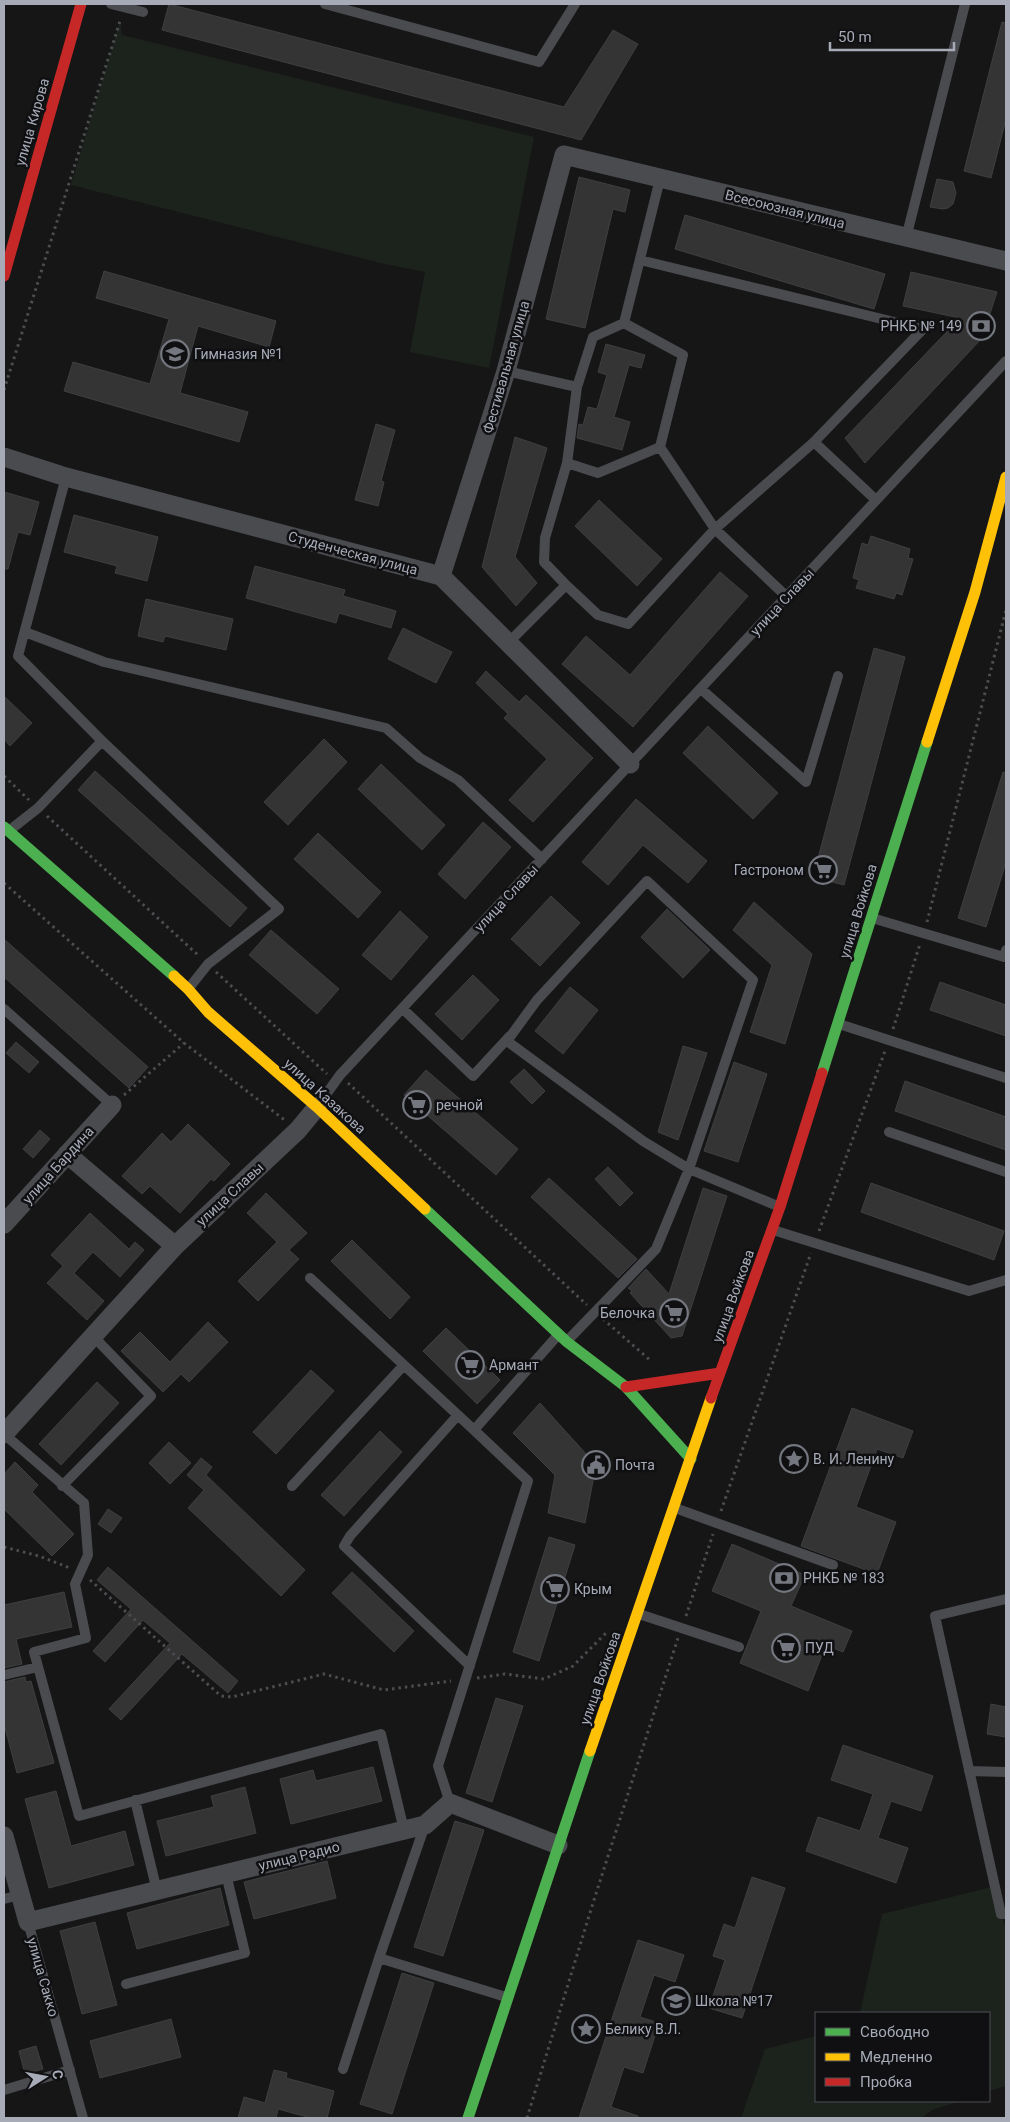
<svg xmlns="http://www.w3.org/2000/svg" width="1010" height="2122" viewBox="0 0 1010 2122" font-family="Roboto,sans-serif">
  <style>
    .green { fill: #1c231d }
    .building { fill: #343435; stroke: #3e3f42 }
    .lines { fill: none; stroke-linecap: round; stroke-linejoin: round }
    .path { stroke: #4c4d51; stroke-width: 3; stroke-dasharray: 2.5 4; stroke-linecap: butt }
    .lane { stroke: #4a4b4f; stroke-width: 10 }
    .street { stroke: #4a4b4f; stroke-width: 19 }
    .fast { stroke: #4caf50; stroke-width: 11 }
    .slow { stroke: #ffc107; stroke-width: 11 }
    .jam { stroke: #c62828; stroke-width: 11 }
    .labels { text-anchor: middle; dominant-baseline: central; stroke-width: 5; stroke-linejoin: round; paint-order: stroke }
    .street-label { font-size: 14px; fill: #a6abb7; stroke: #101012 }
    .poi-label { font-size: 14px; fill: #a6abb7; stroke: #101012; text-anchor: start }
  </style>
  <rect width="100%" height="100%" fill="#161616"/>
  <path class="green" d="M120,21L122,35L534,137L489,368L410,352L425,272L385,264L71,185Z
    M992,1887L1006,1930V2086L989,2091V2013H860L882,1914Z
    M816,2036V2101H960L932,2110L922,2118H741L765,2049Z"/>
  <path class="building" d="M169,4L564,107L613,30L638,44L581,140L162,30Z
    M1002,22L1006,23V119L991,178L964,171Z
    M579,177L630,190L625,212L613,209L585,328L546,319Z
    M937,179L953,182L956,193L953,204L948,208L943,209L930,207Z
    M685,215L885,274L874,309L675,249Z
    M104,271L276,321L269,347L198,326L180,393L248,412L239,442L64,391L73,362L150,384L169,319L96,298Z
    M911,272L997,292L982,338L865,463L845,438L960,318L903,306Z
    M606,344L645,355L641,368L629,365L614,417L630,422L622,450L577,438L579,424L583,425L588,407L597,409L607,375L598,372Z
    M376,424L395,430L381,481L384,482L378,506L355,500Z
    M515,437L547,448L515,557L537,583L516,606L482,567Z
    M4,492L39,502L30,535L18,532L8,569H4Z
    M599,500L662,559L637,586L575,526Z
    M74,515L158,537L147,581L115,573L117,566L64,552Z
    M871,536L910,549L908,558L913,559L902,595L896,593L894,599L856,588L859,580L853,578L862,543L868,545Z
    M255,566L345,590L343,596L396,611L391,628L339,613L336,623L246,598Z
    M720,572L748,596L633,727L562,664L586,636L630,675Z
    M146,599L233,619L226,650L165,636L163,642L138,636Z
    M403,628L452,652L436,683L388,659Z
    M874,648L905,657L844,885L813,877Z
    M486,671L519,702L526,695L593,758L533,822L509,800L547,759L504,718L508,714L476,683Z
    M4,696L32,723L10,746L4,739Z
    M708,726L778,793L753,819L683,753Z
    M324,739L347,762L288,825L264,802Z
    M381,764L445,825L422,850L358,789Z
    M95,771L247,908L230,927L78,790Z
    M1003,772L1006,773V862L986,927L958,918Z
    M636,799L707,861L688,883L643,845L608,885L582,862Z
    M483,822L511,847L465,899L438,874Z
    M318,833L381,892L358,918L294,859Z
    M551,896L580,923L540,966L511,939Z
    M754,902L812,954L785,1044L750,1032L772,965L733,930Z
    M667,909L710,950L683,978L641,937Z
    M400,911L428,937L391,980L362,955Z
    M271,930L339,989L317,1014L249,955Z
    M4,939L148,1067L129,1088L4,977Z
    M473,975L499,1000L462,1040L435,1014Z
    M940,982L1006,1005V1036L930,1010Z
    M570,987L598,1010L563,1054L535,1031Z
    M16,1042L39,1062L29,1073L6,1053Z
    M683,1046L707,1053L678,1140L658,1132Z
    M734,1062L767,1074L738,1162L704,1151Z
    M524,1069L545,1091L532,1104L510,1082Z
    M426,1070L518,1149L496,1175L404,1095Z
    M905,1081L1006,1117V1150L895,1111Z
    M188,1124L230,1164L214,1181L211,1179L180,1213L150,1186L142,1194L122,1176L162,1133L171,1142Z
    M40,1130L50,1139L33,1158L23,1149Z
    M608,1167L633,1193L620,1206L595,1179Z
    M549,1178L637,1259L618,1278L531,1197Z
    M871,1183L1004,1231L994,1260L861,1212Z
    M703,1188L727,1196L682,1336L671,1338L630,1293L632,1291L628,1288L646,1269L669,1294Z
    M266,1193L307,1233L289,1250L299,1259L258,1301L238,1281L277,1242L247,1213Z
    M90,1213L129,1249L135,1242L144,1250L120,1277L93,1252L74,1273L104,1301L87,1320L47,1283L63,1266L51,1255Z
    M352,1240L410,1297L390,1319L331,1261Z
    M208,1322L228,1342L189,1382L181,1374L163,1392L121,1351L140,1332L170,1362Z
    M446,1328L500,1380L477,1404L423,1351Z
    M311,1370L334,1391L276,1454L253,1432Z
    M97,1382L119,1403L61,1465L39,1444Z
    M540,1403L596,1465L585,1523L548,1513L555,1475L513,1433Z
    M852,1408L913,1431L903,1458L877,1449L856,1507L896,1522L877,1574L801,1546Z
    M380,1431L402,1452L344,1516L321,1495Z
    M169,1442L191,1463L170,1484L149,1463Z
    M201,1458L212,1467L206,1475L305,1570L281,1596L188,1508L204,1490L187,1475Z
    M15,1462L38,1485L32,1492L74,1534L52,1556L4,1509V1474Z
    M108,1509L122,1518L111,1533L98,1524Z
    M549,1537L575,1545L539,1661L513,1652Z
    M732,1544L805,1575L791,1606L852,1631L843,1652L826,1645L808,1691L740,1663L761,1611L712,1591Z
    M108,1567L238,1681L228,1693L182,1654L121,1720L109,1709L170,1643L143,1620L105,1662L93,1651L131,1609L97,1580Z
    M352,1572L414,1631L394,1652L332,1593Z
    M64,1592L72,1627L16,1639L22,1664L4,1668V1605Z
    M25,1677L26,1682L31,1681L54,1763L17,1773L4,1724V1682Z
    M496,1698L523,1706L492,1802L466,1793Z
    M991,1704L1006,1707V1737L987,1734Z
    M843,1745L933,1776L921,1811L891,1801L878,1838L908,1848L896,1883L806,1851L818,1817L860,1831L873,1794L831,1780Z
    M373,1767L382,1801L291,1824L280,1779L313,1770L316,1781Z
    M245,1787L256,1833L166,1856L157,1821L214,1807L211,1796Z
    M56,1791L71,1846L125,1831L134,1865L49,1888L25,1799Z
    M455,1821L484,1830L443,1956L414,1947Z
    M327,1861L336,1898L254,1919L244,1882Z
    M752,1877L785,1888L742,2018L709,2008L725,1960L713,1956L724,1924L735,1928Z
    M220,1888L229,1925L137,1949L127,1913Z
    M95,1922L117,2005L82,2014L60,1931Z
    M638,1940L684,1955L675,1982L654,1975L640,2017L659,2023L643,2073L624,2067L611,2107L638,2116V2118H579Z
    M402,1973L434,1983L392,2114L360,2104Z
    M171,2019L181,2057L100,2078L90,2041Z
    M36,2046L43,2069L25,2074L19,2051Z
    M274,2070L287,2073L286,2078L334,2091L327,2118H311L278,2109L276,2118H238L244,2097L265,2103Z"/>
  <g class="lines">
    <path class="path" d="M4,390L121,18
      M4,776L29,800
      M47,816L199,956
      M4,883L184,1043L286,1121
      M927,922L1006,610
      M216,972L327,1074
      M893,1029L920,944
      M348,1083L587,1305
      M124,1095L184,1043
      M819,1231L885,1051
      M603,1319L651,1361
      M721,1511L811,1253
      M4,1547L39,1556L70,1568
      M90,1580L221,1696L232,1697L324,1674L384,1690L451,1681
      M686,1616L713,1534
      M477,1678L505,1674L544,1679L573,1666L608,1631
      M527,2118L593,1903L678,1638"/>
    <path class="lane" d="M111,4L143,12
      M325,4L539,62L575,4
      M906,238L965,4
      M640,260L923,329L814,442
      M624,323L683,355L660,447L715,529L786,596
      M506,371L577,387L593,337L624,323L660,179
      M577,387L567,463L598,473L660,447
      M566,585L598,615L628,624L715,529L814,442L876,500
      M25,632L104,662L386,728L420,758L458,780L542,859
      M508,643L566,585L544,562L545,538L567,463
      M701,689L806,782L838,676
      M102,741L279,909L208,964L189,988
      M10,830L38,808L102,741L18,656L66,477
      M872,918L1004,957L1006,950
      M4,1009L112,1105
      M403,1009L473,1076L510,1036
      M839,1024L1006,1078
      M317,1107L340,1075L1006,361
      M889,1132L1006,1172
      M773,1230L969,1291L1006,1280
      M310,1278L474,1430
      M567,1341L656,1249L689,1169L753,980L647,881L537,1000L507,1041L643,1141L689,1169L780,1207
      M458,1415L350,1536L344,1546L470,1666
      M4,1434L84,1503L88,1555L75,1584L86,1638L34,1652L79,1816L381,1734L404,1830
      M62,1486L151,1396L93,1336
      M292,1486L404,1365
      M675,1508L833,1565
      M1006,1599L935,1616L1001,1914H1006
      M639,1614L739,1647
      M4,1675L38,1667
      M969,1771L1006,1772
      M135,1800L157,1891
      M450,1803L438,1766L528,1481L474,1430L558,1335
      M4,1899L19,1895
      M28,1922L83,2118
      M379,1958L425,1825
      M126,1984L245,1953L226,1874
      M343,2069L379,1958L506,1997
      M4,2090L70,2070"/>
    <path class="street" d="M4,457L66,477L441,576L630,764
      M441,576L506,371L564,155L1006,261
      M67,1154L175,1246
      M4,1224L112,1105
      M4,1434L175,1246L298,1130L317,1107
      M4,1836L28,1922L425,1825L450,1803L558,1845"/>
    <path class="fast" d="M4,827L174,976
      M822,1073L927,742
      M425,1209L567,1342L626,1387L691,1459
      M468,2118L590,1751"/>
    <path class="slow" d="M927,742L975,592L1006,477
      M174,976L188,989L208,1012L317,1107L425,1209
      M590,1751L711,1398"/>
    <path class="jam" d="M4,276L81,4
      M626,1387L720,1373
      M711,1398L780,1207L822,1073"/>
  </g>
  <defs>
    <symbol id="bank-ring" viewBox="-11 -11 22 22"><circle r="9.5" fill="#101012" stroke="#74777f" stroke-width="1.5"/><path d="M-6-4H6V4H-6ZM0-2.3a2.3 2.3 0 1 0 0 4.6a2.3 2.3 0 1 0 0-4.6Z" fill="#74777f"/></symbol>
    <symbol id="school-ring" viewBox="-11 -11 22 22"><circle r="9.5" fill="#101012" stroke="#74777f" stroke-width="1.5"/><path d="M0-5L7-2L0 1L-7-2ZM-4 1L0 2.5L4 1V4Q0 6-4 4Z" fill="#74777f"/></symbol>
    <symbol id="supermarket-ring" viewBox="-11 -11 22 22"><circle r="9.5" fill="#101012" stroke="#74777f" stroke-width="1.5"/><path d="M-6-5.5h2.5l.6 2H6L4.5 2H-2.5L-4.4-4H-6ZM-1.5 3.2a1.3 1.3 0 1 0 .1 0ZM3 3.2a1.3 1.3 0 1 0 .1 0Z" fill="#74777f"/></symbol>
    <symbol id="sight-ring" viewBox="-11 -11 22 22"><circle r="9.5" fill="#101012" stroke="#74777f" stroke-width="1.5"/><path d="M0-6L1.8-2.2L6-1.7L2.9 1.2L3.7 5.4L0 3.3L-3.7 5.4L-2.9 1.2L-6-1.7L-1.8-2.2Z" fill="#74777f"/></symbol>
    <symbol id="civic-ring" viewBox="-11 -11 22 22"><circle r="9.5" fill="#101012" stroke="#74777f" stroke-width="1.5"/><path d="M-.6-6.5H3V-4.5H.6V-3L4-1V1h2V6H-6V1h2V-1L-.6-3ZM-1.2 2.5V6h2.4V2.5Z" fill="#74777f"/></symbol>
  </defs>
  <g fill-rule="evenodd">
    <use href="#bank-ring" x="965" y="310" width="32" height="32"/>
    <use href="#school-ring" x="159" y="338" width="32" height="32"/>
    <use href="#supermarket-ring" x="807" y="854" width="32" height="32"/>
    <use href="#supermarket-ring" x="401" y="1089" width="32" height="32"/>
    <use href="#supermarket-ring" x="658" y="1297" width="32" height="32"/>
    <use href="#supermarket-ring" x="454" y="1349" width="32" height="32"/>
    <use href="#sight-ring" x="778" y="1443" width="32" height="32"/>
    <use href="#civic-ring" x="580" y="1449" width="32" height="32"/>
    <use href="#bank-ring" x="768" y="1562" width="32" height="32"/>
    <use href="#supermarket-ring" x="539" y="1573" width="32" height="32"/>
    <use href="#supermarket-ring" x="770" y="1632" width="32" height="32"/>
    <use href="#school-ring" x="660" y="1985" width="32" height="32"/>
    <use href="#sight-ring" x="570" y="2013" width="32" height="32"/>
  </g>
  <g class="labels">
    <g class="street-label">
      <text transform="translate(32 122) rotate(-74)">улица Кирова</text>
      <text transform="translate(785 209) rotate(14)">Всесоюзная улица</text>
      <text transform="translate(506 367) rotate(-74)">Фестивальная улица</text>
      <text transform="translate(353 553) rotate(15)">Студенческая улица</text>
      <text transform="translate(782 602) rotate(-47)">улица Славы</text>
      <text transform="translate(506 898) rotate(-47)">улица Славы</text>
      <text transform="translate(858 911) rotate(-73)">улица Войкова</text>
      <text transform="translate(325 1096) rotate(42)">улица Казакова</text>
      <text transform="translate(58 1165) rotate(-48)">улица Бардина</text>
      <text transform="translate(230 1194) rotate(-43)">улица Славы</text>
      <text transform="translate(733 1296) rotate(-70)">улица Войкова</text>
      <text transform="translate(600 1678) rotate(-71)">улица Войкова</text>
      <text transform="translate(299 1856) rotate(-14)">улица Радио</text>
      <text transform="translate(43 1977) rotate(74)">улица Сакко</text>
    </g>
    <g class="poi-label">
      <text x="962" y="326" text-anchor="end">РНКБ № 149</text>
      <text x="194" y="354">Гимназия №1</text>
      <text x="804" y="870" text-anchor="end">Гастроном</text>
      <text x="436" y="1105">речной</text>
      <text x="655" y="1313" text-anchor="end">Белочка</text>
      <text x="489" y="1365">Армант</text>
      <text x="813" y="1459">В. И. Ленину</text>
      <text x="615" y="1465">Почта</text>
      <text x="803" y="1578">РНКБ № 183</text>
      <text x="574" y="1589">Крым</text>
      <text x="805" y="1648">ПУД</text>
      <text x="695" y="2001">Школа №17</text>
      <text x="605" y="2029">Белику В.Л.</text>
    </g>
  </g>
  <rect width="1010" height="2122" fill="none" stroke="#a6abb7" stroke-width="10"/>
  <rect x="815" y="2012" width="175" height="90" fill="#101012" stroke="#4c4e54"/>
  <rect x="825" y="2028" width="25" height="8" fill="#4caf50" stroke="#4c4e54"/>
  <text x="860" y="2037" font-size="15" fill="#a6abb7">Свободно</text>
  <rect x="825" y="2053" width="25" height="8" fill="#ffc107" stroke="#4c4e54"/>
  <text x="860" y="2062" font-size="15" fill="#a6abb7">Медленно</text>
  <rect x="825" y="2078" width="25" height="8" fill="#c62828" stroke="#4c4e54"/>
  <text x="860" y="2087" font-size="15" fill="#a6abb7">Пробка</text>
  <g transform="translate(45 2077) rotate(79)" stroke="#101012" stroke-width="4" paint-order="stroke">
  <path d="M0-4L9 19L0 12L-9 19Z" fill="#a6abb7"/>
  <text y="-8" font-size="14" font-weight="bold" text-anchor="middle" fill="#a6abb7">С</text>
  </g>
  <path d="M830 42v8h124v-8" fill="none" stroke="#a6abb7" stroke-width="2.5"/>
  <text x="838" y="42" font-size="15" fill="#a6abb7" stroke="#101012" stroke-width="4" paint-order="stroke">50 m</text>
</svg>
